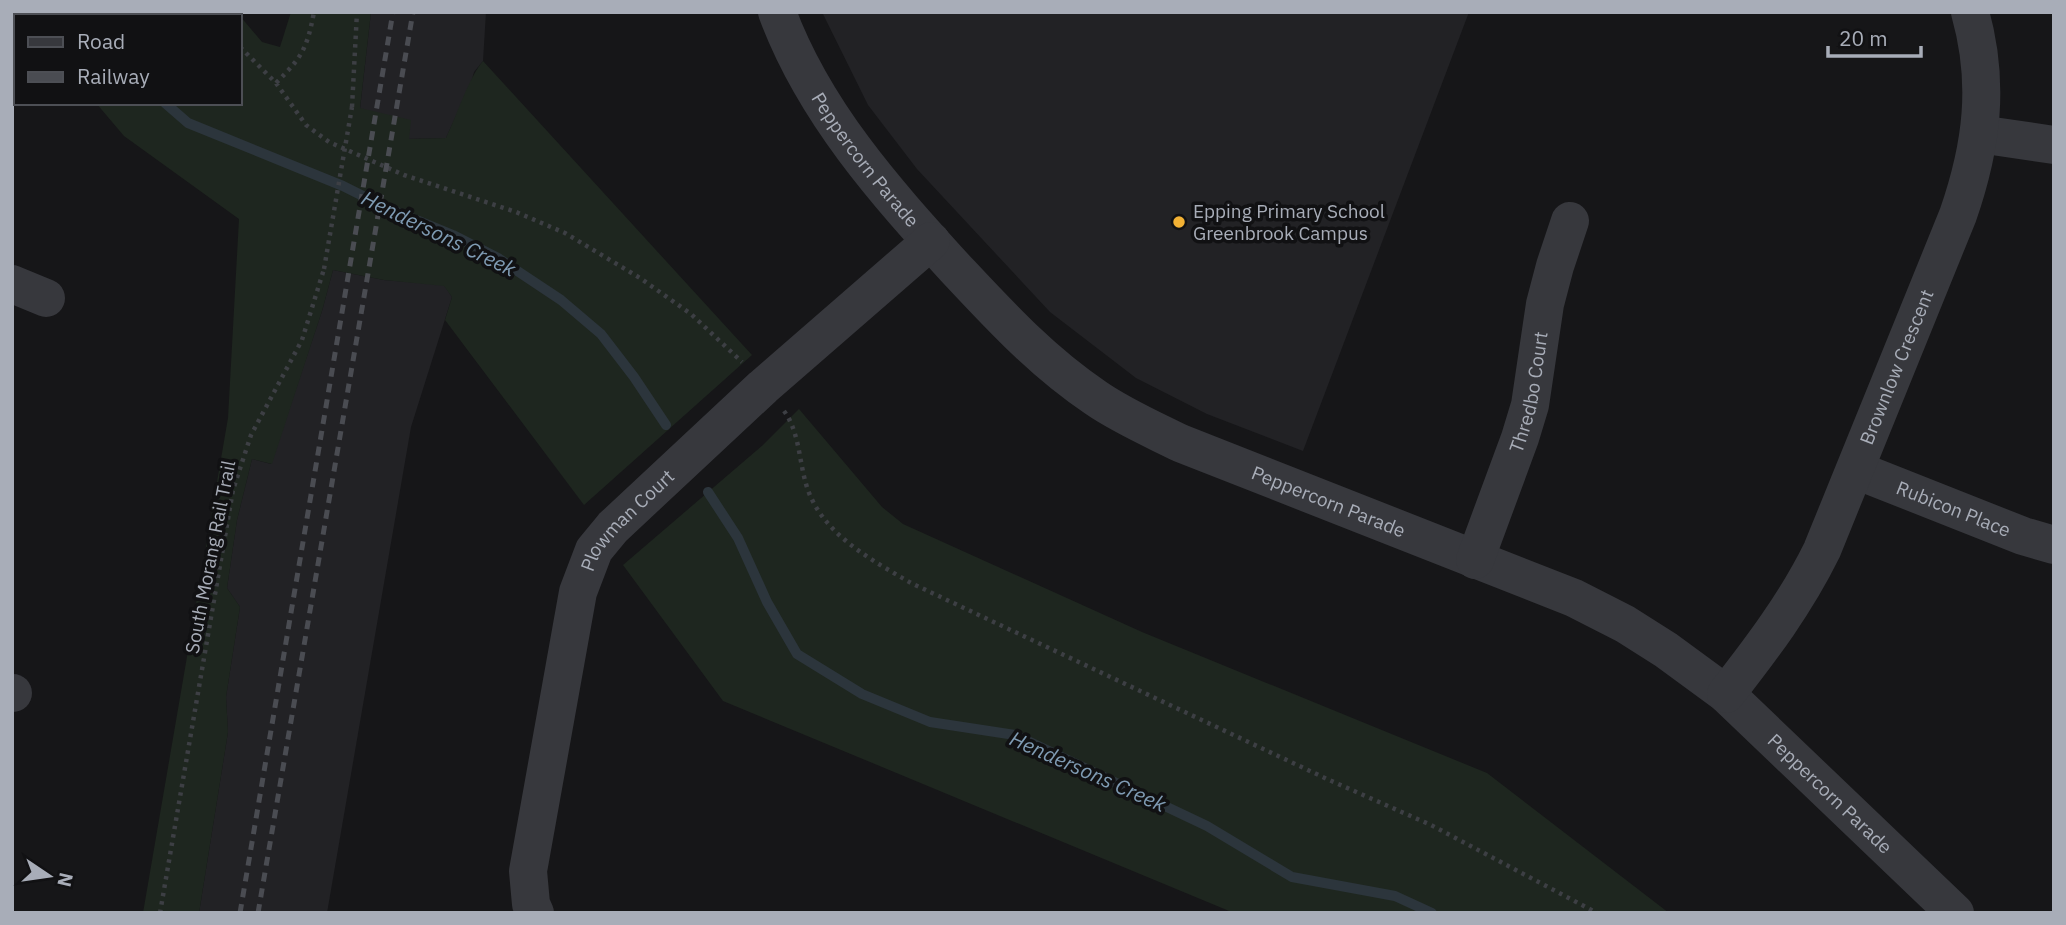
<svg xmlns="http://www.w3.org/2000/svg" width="2066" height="925" viewBox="0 0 2066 925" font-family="'IBM Plex Sans',sans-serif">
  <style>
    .built { fill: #222225 }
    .grass { fill: #1e261f }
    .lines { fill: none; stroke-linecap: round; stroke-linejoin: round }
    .stream { stroke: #2c353c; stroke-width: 10 }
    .path { stroke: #3d3f44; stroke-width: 4.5; stroke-dasharray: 3.5 5; stroke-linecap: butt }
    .minor { stroke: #37383d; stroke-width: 38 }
    .rail { stroke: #4a4c52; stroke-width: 5; stroke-dasharray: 9 7; stroke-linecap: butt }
    .path-bridge { stroke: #3d3f44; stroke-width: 4.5; stroke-dasharray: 3.5 5; stroke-linecap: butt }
    .poi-dot { fill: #f2b134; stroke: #111113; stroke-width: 2.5 }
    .labels { text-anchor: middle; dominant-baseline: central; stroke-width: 7; stroke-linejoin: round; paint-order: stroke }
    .street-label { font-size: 19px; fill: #a8adb8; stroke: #111113 }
    .poi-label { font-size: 19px; fill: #a8adb8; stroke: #111113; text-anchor: start }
    .water-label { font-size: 21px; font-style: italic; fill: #7f9bb3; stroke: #111113 }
  </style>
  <rect width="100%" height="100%" fill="#161618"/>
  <path class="built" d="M371,12H486L483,61L474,72L471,83L446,138L408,139L360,109Z
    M822,12H1469L1303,451L1207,414L1136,378L1050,312L917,169L868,105Z
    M333,270L384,280L444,285L452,297L411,427L327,913H199L228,732L226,697L240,607L227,588L237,520L252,459L271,464L322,311Z"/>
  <path class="grass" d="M17,12H237L239,16H20Z
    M291,12H371L360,108L411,120L409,139L446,138C457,115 468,79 483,61L752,355L584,505L445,320L452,297L444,286L384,280L333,270L322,311L272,464L252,459L237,520L227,588L240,607L226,697L228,732L199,913H143L228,418L239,219L124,136L96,103H240V16L262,42L280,47Z
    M799,409L882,507L903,524L1142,632L1487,773L1669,913H1234L723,701L623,565L763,445Z"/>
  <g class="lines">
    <path class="stream" d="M80,12L83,16
      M165,103L188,123L343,186L385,207L453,235L498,258L561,300L601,334L634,377L666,425
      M708,492L738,538L767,602L797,654L862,694L930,722L1015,735L1207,826L1292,877L1395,896L1432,913"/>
    <path class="path" d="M208,12L211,16
      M240,47L276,83L306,125L329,142L404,175L516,212L565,233L640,278L691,314L742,362
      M276,83C302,57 307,49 314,12
      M352,107L357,12
      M784,411C799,431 799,460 806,484C820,533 870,559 911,583L1327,779L1431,825L1597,913
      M160,913L233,490L251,435L302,340L324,269"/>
    <g class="minor">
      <path id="s1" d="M777,12C814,112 885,191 955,268C999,315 1042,362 1096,398C1122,416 1152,429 1180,443L1574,598L1625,624L1666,650L1726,694L1955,913"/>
      <path d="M1979,134L2054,145"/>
      <path d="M12,284L46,298"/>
      <path id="s2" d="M1856,470L2023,536L2054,545"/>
      <path id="s3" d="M1475,560L1520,438L1530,405L1545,304L1555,266L1570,221"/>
      <path d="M12,693H13"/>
      <path id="s4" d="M1726,694C1762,648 1796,603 1822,550L1958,215C1982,146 1990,83 1970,12"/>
      <path id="s5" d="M535,913L531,904L528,871L578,592L594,550L613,527L763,387L931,241"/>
    </g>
    <path class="rail" d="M240,913L393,12
      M258,913L413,12"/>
    <path class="path-bridge" d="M324,269L352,107"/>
  </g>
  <circle class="poi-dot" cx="1179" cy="222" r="7"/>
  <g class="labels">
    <g class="street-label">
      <text stroke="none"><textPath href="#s1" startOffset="173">Peppercorn Parade</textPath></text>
      <text stroke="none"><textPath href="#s4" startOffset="371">Brownlow Crescent</textPath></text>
      <text stroke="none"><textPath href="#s3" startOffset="177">Thredbo Court</textPath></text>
      <text stroke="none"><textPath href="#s1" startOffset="761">Peppercorn Parade</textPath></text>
      <text stroke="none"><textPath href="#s2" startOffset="105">Rubicon Place</textPath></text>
      <text stroke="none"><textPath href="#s5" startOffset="415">Plowman Court</textPath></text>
      <text transform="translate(210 557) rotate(-79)">South Morang Rail Trail</text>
      <text stroke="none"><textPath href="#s1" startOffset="1349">Peppercorn Parade</textPath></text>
    </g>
    <g class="poi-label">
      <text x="1193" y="211">Epping Primary School<tspan x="1193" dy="22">Greenbrook Campus</tspan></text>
    </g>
    <g class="water-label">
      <text transform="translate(439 233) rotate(26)">Hendersons Creek</text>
      <text transform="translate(1088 771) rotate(24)">Hendersons Creek</text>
    </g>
  </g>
  <rect width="2066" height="925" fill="none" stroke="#a8adb8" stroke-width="28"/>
  <rect x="14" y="14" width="228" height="91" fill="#111113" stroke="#4d4f55" stroke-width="2"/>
  <rect x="28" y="37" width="35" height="10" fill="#37383d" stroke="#4d4f55" stroke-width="2"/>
  <text x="77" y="49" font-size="21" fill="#a8adb8">Road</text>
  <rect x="28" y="72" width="35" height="10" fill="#4a4c52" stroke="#4d4f55" stroke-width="2"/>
  <text x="77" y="84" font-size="21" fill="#a8adb8">Railway</text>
  <g transform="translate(49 876) rotate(103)" stroke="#111113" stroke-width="5" paint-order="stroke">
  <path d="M0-5L12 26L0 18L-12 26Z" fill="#a8adb8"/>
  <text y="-10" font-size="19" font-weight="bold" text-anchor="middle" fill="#a8adb8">N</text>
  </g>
  <path d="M1828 46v10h93v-10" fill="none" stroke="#a8adb8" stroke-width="3.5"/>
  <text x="1839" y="46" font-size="21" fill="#a8adb8" stroke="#111113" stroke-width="5" paint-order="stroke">20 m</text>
</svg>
